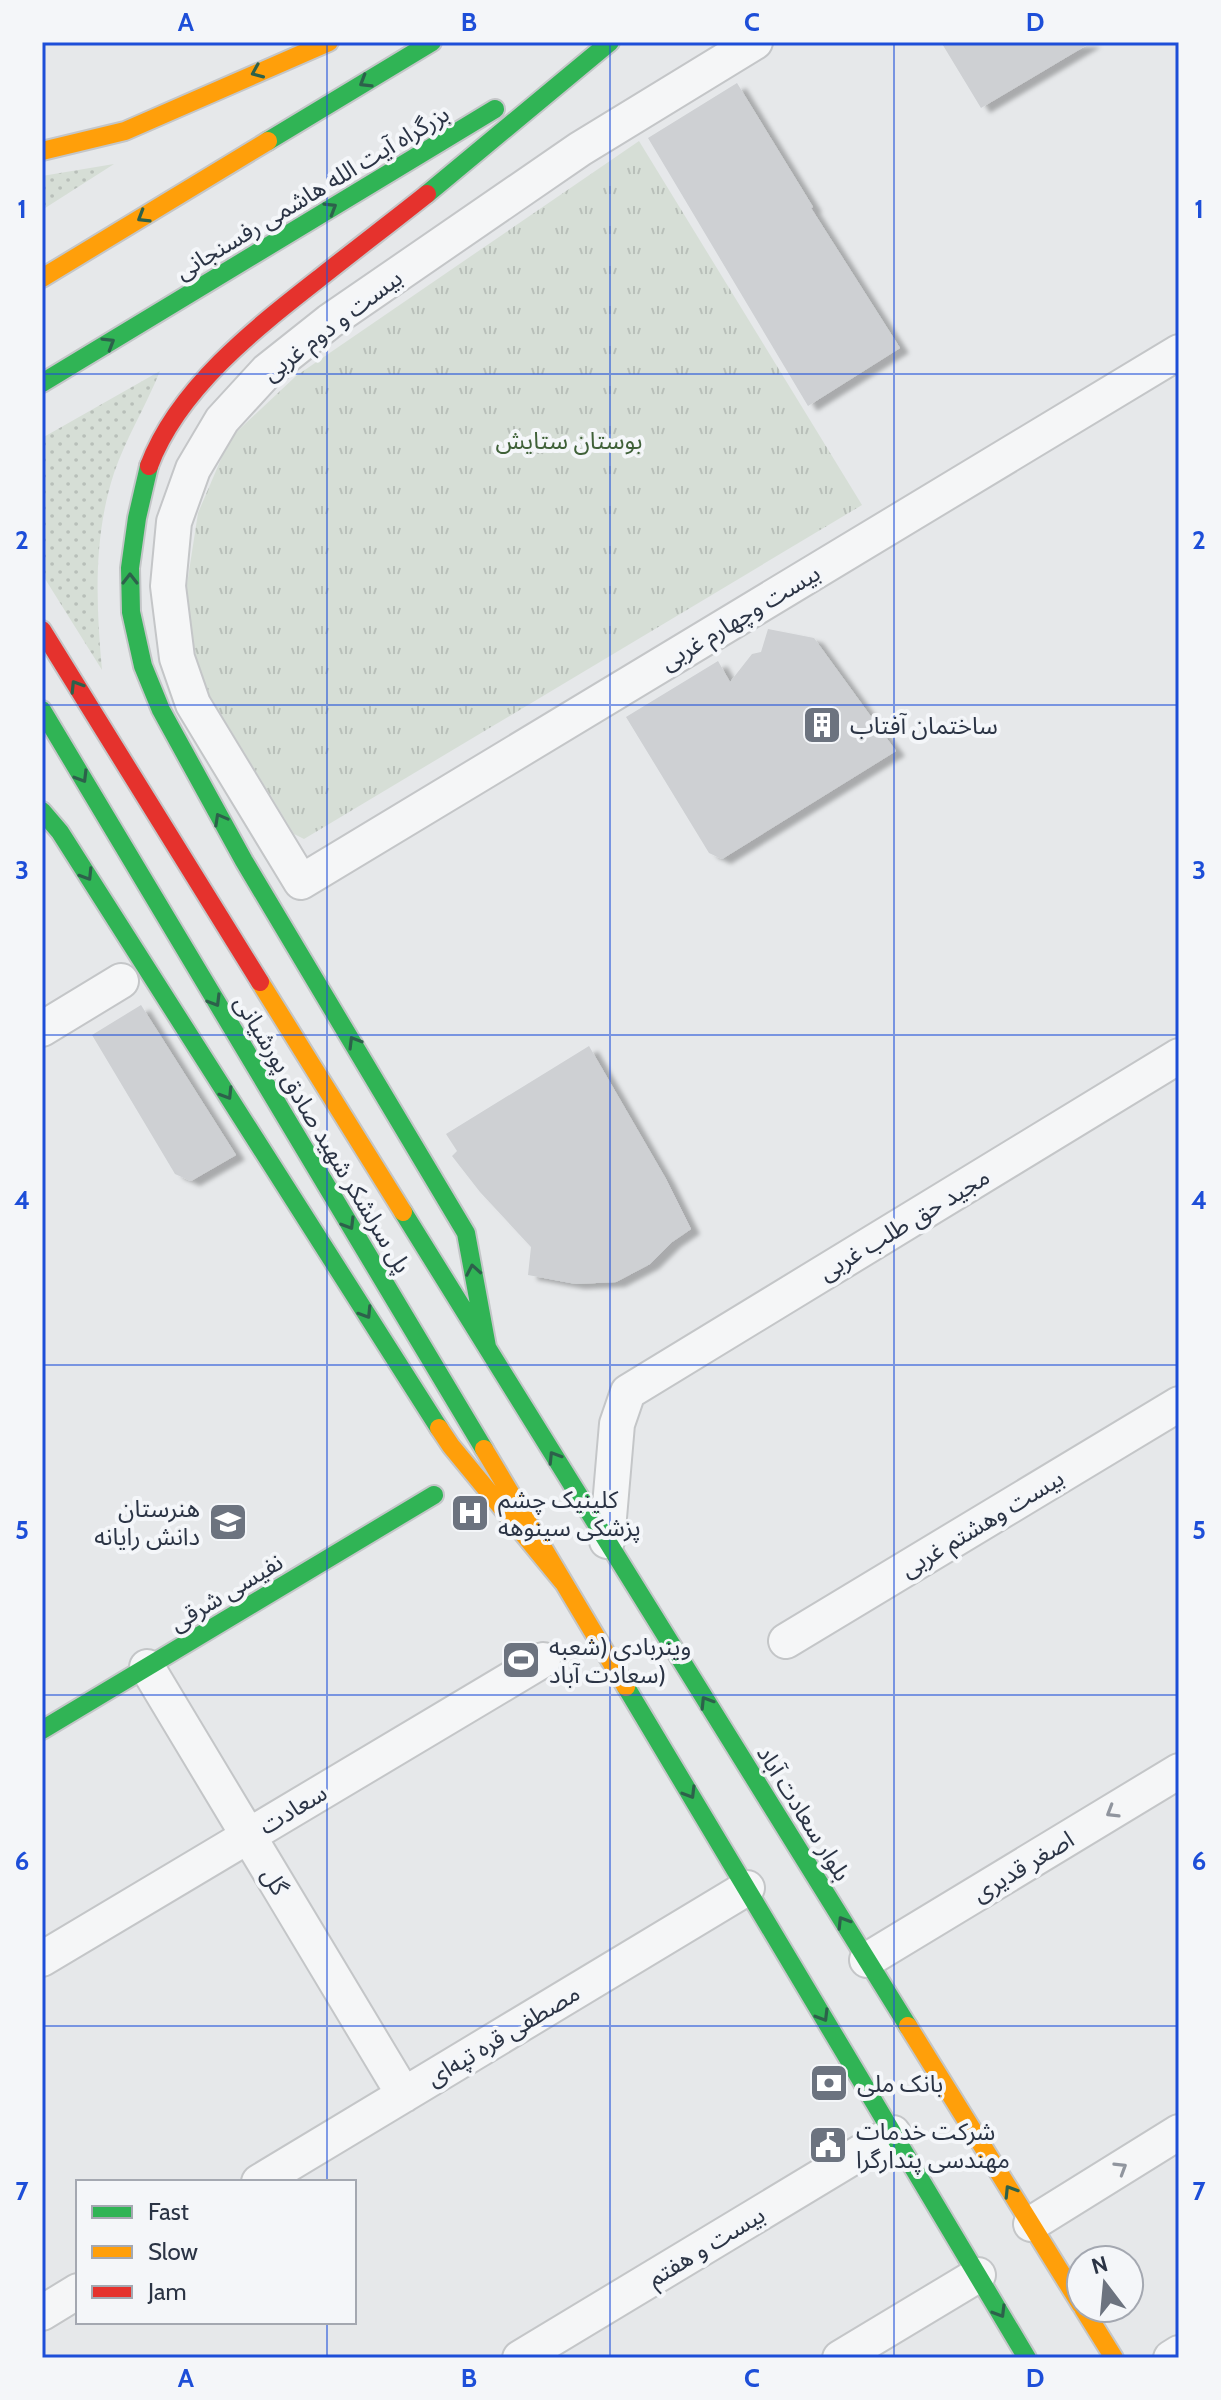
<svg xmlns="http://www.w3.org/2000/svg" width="1221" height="2400" viewBox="0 0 1221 2400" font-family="Cabin,'Noto Sans Arabic',sans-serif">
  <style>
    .grass { fill: url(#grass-dots) }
    .park { fill: url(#park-tufts) }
    .building { fill: #ced0d3; filter: url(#shadow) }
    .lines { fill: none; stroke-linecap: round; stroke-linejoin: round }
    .street-casing { stroke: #c4c6c8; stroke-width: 38 }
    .fast-casing { stroke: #c4c6c8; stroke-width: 22 }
    .slow-casing { stroke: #c4c6c8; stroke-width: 22 }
    .jam-casing { stroke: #c4c6c8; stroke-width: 22 }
    .street { stroke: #f5f6f7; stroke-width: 34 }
    .fast { stroke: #30b455; stroke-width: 18 }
    .slow { stroke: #ff9f0a; stroke-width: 18 }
    .jam { stroke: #e5322d; stroke-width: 18 }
    .oneway { stroke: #2d614b }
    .oneway2 { stroke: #90959e }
    .grid { fill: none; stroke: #1d4ed8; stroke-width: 2; stroke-opacity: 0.55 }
    .labels { text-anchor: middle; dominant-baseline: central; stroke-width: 8; stroke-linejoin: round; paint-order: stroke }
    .street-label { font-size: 24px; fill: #2b3445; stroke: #f4f6f9 }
    .park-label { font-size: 24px; fill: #3f6138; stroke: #f4f6f9 }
    .poi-label { font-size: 24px; fill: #2b3445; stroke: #f4f6f9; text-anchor: start }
    .neatline { fill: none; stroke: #1d4ed8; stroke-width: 3 }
    .grid-label { font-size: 26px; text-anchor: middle; font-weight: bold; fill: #1d4ed8 }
  </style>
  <defs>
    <pattern id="grass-dots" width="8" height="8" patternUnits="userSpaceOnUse" patternTransform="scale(2)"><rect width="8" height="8" fill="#d6ded6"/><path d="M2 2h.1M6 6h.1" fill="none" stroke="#b8bfb9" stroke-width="1.8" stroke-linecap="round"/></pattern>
    <pattern id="park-tufts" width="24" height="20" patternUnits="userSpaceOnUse" patternTransform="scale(2)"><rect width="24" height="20" fill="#d6ded6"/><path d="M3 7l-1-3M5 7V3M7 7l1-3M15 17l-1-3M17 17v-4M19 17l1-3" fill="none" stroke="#b8bfb9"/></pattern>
    <filter id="shadow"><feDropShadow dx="9" dy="5" stdDeviation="2" flood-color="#0004"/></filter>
  </defs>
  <rect width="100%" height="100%" fill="#e6e8ea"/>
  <path class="grass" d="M114,164L42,210V176Z
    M160,371C146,406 126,438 114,473C93,537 96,604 102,670L42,574V438Z"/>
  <path class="park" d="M639,141L862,505L304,839L294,834L200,680L185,597L198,513L230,438L296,376Z"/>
  <path class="building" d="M941,42H1092L981,108Z
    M737,83L813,207L811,208L900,348L808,406L648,138Z
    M768,629L814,638L896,751L722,859L709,853L626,717L718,661L730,682L752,654L761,652Z
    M141,1005L236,1155L191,1181L175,1174L92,1035Z
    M589,1046L666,1179L691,1229L672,1242L650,1264L616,1282L576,1284L528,1275L531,1247L480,1192L452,1156L457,1151L446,1134Z"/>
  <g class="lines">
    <defs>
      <path id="street" d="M755,42L580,149L330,321L267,371L222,420L193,469L174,522L168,586L177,658L193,704L301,882L1179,352
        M42,1029L121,981
        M607,1541L617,1424L628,1392L1179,1056
        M786,1641L1179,1404
        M147,1667L404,2095
        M42,1959L543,1660
        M867,1960L1179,1771
        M259,2182L747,1888
        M1031,2224L1179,2132
        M42,2313L78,2291
        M520,2358L893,2133
        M840,2358L978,2275
        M1171,2358L1179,2353"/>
      <path id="fast" d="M268,141L432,42
        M427,194L610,42
        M42,383L495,109
        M149,466L137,518L130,568L131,612L143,666L161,710L244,861L466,1233L487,1347
        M42,710L484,1449
        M42,811L60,832L439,1428
        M403,1212L908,2026
        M626,1687L1027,2358
        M42,1730L434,1495"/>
      <path id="slow" d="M42,151L125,131L329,42
        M42,278L268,141
        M260,982L403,1212
        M439,1428L451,1446L563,1582
        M484,1449L626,1687
        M908,2026L1081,2305
        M1083,2308L1114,2358"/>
      <path id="jam" d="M149,466C178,388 257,327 321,277C356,249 392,222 427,194
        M42,630L260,982"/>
    </defs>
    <use href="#street" class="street-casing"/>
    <use href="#fast" class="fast-casing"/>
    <use href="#slow" class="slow-casing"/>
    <use href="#jam" class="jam-casing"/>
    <use href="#street" class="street"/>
    <use href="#fast" class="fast"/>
    <use href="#slow" class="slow"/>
    <use href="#jam" class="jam"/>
  </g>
  <defs><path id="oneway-chevron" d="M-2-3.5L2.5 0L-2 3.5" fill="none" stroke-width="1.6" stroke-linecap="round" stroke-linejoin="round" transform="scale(2)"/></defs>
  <g class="oneway">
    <use href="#oneway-chevron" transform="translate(257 72) rotate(157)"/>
    <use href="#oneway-chevron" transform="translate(365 82) rotate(149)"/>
    <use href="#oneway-chevron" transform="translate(331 208) rotate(-31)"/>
    <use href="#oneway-chevron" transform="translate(143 217) rotate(149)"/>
    <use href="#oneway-chevron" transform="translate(109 343) rotate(-31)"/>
    <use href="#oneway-chevron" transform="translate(130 579) rotate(-90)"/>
    <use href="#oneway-chevron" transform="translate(76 686) rotate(-122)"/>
    <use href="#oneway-chevron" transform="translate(82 777) rotate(59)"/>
    <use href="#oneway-chevron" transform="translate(220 819) rotate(-119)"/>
    <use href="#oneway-chevron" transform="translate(87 875) rotate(58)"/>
    <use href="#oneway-chevron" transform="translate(215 1001) rotate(59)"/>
    <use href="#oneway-chevron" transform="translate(354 1042) rotate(-121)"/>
    <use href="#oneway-chevron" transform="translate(227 1094) rotate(58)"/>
    <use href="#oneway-chevron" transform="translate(349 1224) rotate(59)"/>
    <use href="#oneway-chevron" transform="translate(473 1270) rotate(-100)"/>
    <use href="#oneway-chevron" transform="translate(366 1313) rotate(58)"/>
    <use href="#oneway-chevron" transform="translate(554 1457) rotate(-122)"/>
    <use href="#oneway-chevron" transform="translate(706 1702) rotate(-122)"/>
    <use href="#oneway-chevron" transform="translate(690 1793) rotate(59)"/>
    <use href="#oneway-chevron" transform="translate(843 1922) rotate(-122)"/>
    <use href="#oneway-chevron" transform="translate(823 2016) rotate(59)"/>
    <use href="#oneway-chevron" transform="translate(1010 2191) rotate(-122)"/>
    <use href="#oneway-chevron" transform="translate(1000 2312) rotate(59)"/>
  </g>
  <g class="oneway2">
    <use href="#oneway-chevron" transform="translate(1112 1812) rotate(149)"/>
    <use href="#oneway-chevron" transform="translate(1121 2168) rotate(-32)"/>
  </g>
  <path class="grid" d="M327,42V2182M610,42V2358M894,42V2358M42,374H1179M42,705H1179M42,1035H1179M42,1365H1179M42,1695H1179M42,2026H1179M327,2322V2358"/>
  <defs>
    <symbol id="building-square" viewBox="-11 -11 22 22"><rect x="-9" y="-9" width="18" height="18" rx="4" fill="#6c737f" stroke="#f4f6f9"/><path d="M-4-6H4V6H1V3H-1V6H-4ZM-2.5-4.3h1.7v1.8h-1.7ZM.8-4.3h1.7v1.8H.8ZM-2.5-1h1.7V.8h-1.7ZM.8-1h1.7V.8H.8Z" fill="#fff"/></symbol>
    <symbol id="hospital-square" viewBox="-11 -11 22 22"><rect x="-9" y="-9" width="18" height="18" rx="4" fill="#6c737f" stroke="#f4f6f9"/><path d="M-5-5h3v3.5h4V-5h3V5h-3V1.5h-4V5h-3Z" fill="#fff"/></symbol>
    <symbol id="school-square" viewBox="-11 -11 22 22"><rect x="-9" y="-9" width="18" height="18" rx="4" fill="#6c737f" stroke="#f4f6f9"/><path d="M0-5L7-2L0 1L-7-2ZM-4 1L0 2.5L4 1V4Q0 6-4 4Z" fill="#fff"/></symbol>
    <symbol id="stadium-square" viewBox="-11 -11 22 22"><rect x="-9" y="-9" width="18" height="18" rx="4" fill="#6c737f" stroke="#f4f6f9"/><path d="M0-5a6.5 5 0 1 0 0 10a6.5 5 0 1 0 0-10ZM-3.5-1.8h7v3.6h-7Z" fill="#fff"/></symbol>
    <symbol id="bank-square" viewBox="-11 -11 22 22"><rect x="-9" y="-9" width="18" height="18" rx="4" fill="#6c737f" stroke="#f4f6f9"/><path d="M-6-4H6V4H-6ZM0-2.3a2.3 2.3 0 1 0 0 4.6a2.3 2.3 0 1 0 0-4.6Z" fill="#fff"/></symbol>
    <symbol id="civic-square" viewBox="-11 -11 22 22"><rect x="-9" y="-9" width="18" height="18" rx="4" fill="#6c737f" stroke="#f4f6f9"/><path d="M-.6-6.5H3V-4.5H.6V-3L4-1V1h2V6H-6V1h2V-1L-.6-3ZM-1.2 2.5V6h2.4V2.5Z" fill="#fff"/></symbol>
  </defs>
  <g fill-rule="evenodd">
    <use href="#building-square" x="800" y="703" width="44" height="44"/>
    <use href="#hospital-square" x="448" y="1491" width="44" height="44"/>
    <use href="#school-square" x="206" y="1500" width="44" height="44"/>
    <use href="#stadium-square" x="499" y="1638" width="44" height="44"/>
    <use href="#bank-square" x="807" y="2061" width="44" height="44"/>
    <use href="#civic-square" x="806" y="2123" width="44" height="44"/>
  </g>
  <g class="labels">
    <g class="street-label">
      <text transform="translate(312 192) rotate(-31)">بزرگراه آیت الله هاشمی رفسنجانی</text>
      <text transform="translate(332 325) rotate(-37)">بیست و دوم غربی</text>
      <text transform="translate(740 617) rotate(-31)">بیست وچهارم غربی</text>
      <text transform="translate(323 1134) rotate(59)">پل سرلشکر شهید صادق پورشیانی</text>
      <text transform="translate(904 1224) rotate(-31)">مجید حق طلب غربی</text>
      <text transform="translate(982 1523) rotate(-31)">بیست وهشتم غربی</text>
      <text transform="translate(226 1592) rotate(-31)">نفیسی شرقی</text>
      <text transform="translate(293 1809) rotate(-31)">سعادت</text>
      <text transform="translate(804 1813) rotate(58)">بلوار سعادت آباد</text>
      <text transform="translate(1023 1866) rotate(-31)">اصغر قدیری</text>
      <text transform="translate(275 1881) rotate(59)">گل</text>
      <text transform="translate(503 2035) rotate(-31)">مصطفی قره تپه‌ای</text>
      <text transform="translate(706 2246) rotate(-31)">بیست و هفتم</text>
    </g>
    <g class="park-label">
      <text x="569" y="440">بوستان ستایش</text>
    </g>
    <g class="poi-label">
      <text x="850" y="725">ساختمان آفتاب</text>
      <text x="498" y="1499">کلینیک چشم<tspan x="498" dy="28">پزشکی سینوهه</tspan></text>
      <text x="200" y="1508" text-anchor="end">هنرستان<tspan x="200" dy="28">دانش رایانه</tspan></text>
      <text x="549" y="1646">وینربادی (شعبه<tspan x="549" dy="28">سعادت آباد)</tspan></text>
      <text x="857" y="2083">بانک ملی</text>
      <text x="856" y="2131">شرکت خدمات<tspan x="856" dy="28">مهندسى پندارگرا</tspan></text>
    </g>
  </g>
  <rect width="1221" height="2400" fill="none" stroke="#f4f6f9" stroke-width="88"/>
  <rect x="76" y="2180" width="280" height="144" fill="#f4f6f9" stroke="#a4a8b1" stroke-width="2"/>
  <rect x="92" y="2206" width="40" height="12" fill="#30b455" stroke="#a4a8b1" stroke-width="2"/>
  <text x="148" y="2220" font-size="24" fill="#2b3445">Fast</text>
  <rect x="92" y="2246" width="40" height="12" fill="#ff9f0a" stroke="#a4a8b1" stroke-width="2"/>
  <text x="148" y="2260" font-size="24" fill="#2b3445">Slow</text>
  <rect x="92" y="2286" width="40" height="12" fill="#e5322d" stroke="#a4a8b1" stroke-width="2"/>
  <text x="148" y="2300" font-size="24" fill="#2b3445">Jam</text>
  <g transform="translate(1105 2284) rotate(344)"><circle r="38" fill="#f4f6f9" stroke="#a4a8b1" stroke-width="2"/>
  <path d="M0-6L14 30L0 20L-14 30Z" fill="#6c737f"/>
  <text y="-12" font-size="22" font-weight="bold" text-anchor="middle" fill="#2b3445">N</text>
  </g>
  <rect x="44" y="44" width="1133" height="2312" class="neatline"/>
  <g class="grid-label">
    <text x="186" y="31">A</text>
    <text x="469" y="31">B</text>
    <text x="752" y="31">C</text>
    <text x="1035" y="31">D</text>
    <text x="22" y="218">1</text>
    <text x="1199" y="218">1</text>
    <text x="22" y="549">2</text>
    <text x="1199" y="549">2</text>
    <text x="22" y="879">3</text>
    <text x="1199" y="879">3</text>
    <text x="22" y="1209">4</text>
    <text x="1199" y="1209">4</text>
    <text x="22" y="1539">5</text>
    <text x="1199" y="1539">5</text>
    <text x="22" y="1870">6</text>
    <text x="1199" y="1870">6</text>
    <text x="22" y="2200">7</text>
    <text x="1199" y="2200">7</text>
    <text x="186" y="2387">A</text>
    <text x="469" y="2387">B</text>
    <text x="752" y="2387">C</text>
    <text x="1035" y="2387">D</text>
  </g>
</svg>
